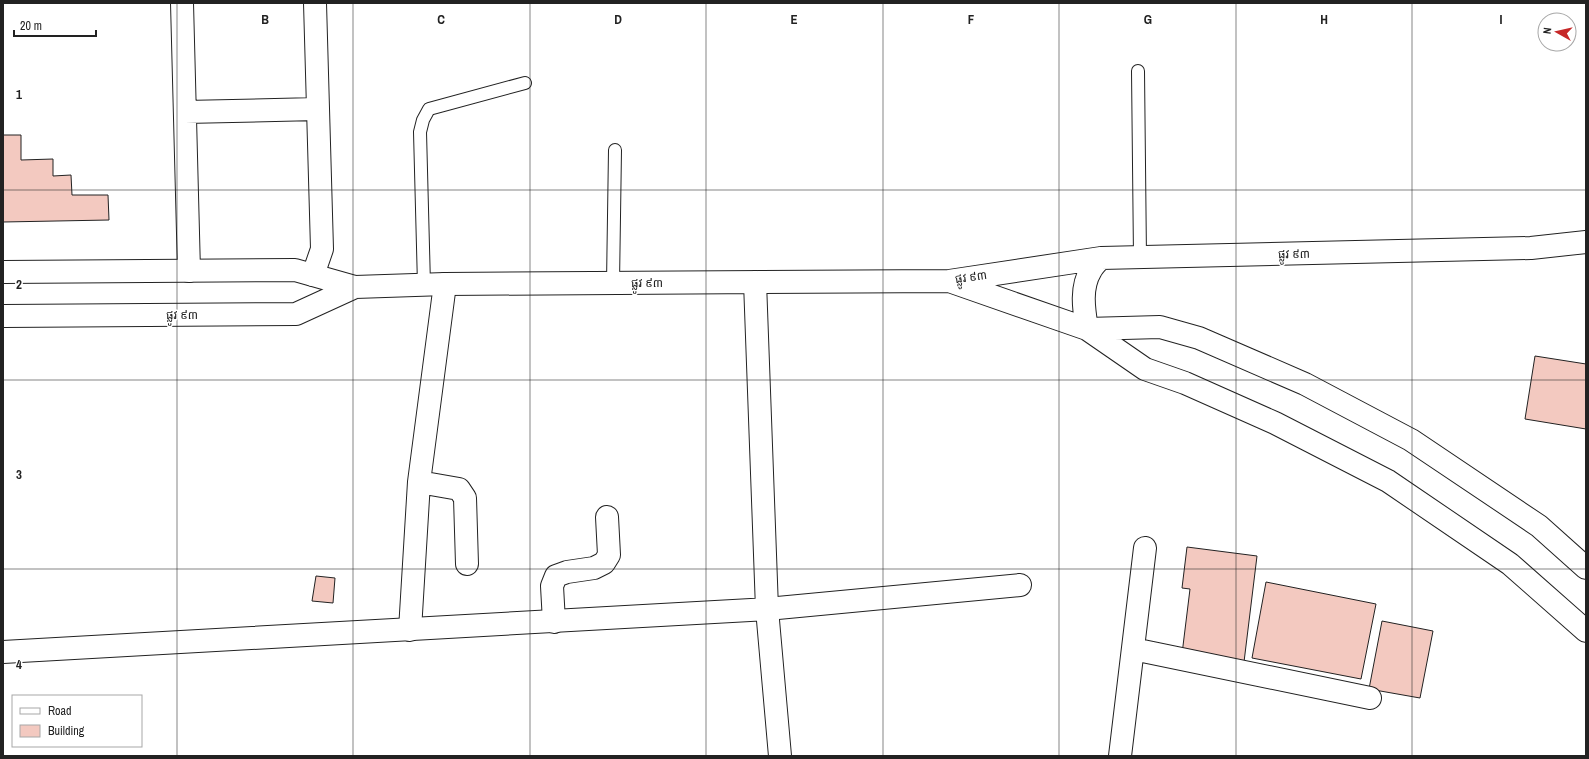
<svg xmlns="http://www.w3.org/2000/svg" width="1589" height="759" viewBox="0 0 1589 759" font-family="'Archivo Narrow','Noto Sans Khmer',sans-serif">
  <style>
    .building { fill: #f3c9c0; stroke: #222 }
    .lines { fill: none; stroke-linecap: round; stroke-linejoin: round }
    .service-casing { stroke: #222; stroke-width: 14 }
    .minor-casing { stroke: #222; stroke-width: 24 }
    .tertiary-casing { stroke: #222; stroke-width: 24 }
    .service { stroke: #fff; stroke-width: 12 }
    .minor { stroke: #fff; stroke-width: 22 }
    .tertiary { stroke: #fff; stroke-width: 22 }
    .grid { fill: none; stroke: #222; stroke-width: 1; stroke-opacity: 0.55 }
    .labels { text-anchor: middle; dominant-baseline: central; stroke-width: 3; stroke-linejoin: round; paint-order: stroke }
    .street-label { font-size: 12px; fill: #222; stroke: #fff }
    .grid-label { font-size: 13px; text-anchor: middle; font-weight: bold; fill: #222; stroke: #fff; stroke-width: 3; stroke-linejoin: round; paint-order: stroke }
  </style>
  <rect width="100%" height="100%" fill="#fff"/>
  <path class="building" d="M3,135H21V160L53,159V176L71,175L72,195H108L109,220L3,222Z
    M1535,356L1586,364V429L1525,419Z
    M1187,547L1257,556L1244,662L1182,654L1190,589L1182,588Z
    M316,576L335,578L333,603L312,601Z
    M1266,582L1376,604L1361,679L1252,658Z
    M1382,621L1433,631L1420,698L1369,689Z"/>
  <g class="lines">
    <defs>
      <path id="service" d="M1138,71L1140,257
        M613,283L615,150
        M424,285L420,132L423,120L429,109L525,83"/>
      <path id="minor" d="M182,3L189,271
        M185,112L317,109
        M313,275L322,249L315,3
        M419,482L459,489L465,498L467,564
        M767,609L1020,585
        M554,622L552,586L556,576L567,572L594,568L604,563L609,555L607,517
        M410,630L419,482L445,284
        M1133,649L1370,698
        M1120,756L1145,548"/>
      <path id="tertiary" d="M3,272L295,270L355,287L445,284L949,281L1101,258L1531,248L1586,242
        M755,282L767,609L780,756
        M952,282L1087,329L1145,369L1185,383L1275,423L1388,481L1510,564L1586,631
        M3,316L296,314L355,287
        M1087,329L1160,327L1199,338L1305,384L1411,440L1539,526L1586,568
        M1087,329C1084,310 1080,288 1091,270C1093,266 1097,262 1101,258
        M3,652L767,609"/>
    </defs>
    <use href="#service" class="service-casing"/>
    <use href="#minor" class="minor-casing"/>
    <use href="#tertiary" class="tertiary-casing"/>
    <use href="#service" class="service"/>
    <use href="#minor" class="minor"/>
    <use href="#tertiary" class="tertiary"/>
  </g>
  <path class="grid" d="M177,3V756M353,3V756M530,3V756M706,3V756M883,3V756M1059,3V756M1236,3V756M1412,3V756M3,190H1586M3,380H1586M3,569H1586"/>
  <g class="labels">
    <g class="street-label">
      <text transform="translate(1294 254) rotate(-1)">ផ្លូវ ៩៣</text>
      <text transform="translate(971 277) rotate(-8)">ផ្លូវ ៩៣</text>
      <text x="647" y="283">ផ្លូវ ៩៣</text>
      <text x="182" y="315">ផ្លូវ ៩៣</text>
    </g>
  </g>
  <g class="grid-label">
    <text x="265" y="24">B</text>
    <text x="441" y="24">C</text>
    <text x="618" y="24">D</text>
    <text x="794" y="24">E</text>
    <text x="971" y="24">F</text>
    <text x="1148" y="24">G</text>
    <text x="1324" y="24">H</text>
    <text x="1501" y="24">I</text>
    <text x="19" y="99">1</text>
    <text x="19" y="289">2</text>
    <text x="19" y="479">3</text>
    <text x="19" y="669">4</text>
  </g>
  <rect width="1589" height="759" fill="none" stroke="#222222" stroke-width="8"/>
  <rect x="12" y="695" width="130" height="52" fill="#ffffff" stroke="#a7a7a7"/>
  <rect x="20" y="708" width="20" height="6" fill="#ffffff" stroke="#a7a7a7"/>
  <text x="48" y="715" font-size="12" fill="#222222">Road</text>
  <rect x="20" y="725" width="20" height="12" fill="#f3c9c0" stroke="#a7a7a7"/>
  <text x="48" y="735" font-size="12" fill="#222222">Building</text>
  <g transform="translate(1557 32) rotate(278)"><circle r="19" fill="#ffffff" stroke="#a7a7a7"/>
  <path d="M0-3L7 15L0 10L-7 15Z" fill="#c62828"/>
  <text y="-6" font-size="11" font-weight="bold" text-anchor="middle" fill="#222222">N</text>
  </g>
  <path d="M14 30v6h82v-6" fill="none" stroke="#222222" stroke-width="2"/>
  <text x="20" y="30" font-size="12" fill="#222222" stroke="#ffffff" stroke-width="3" paint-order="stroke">20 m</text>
</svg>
